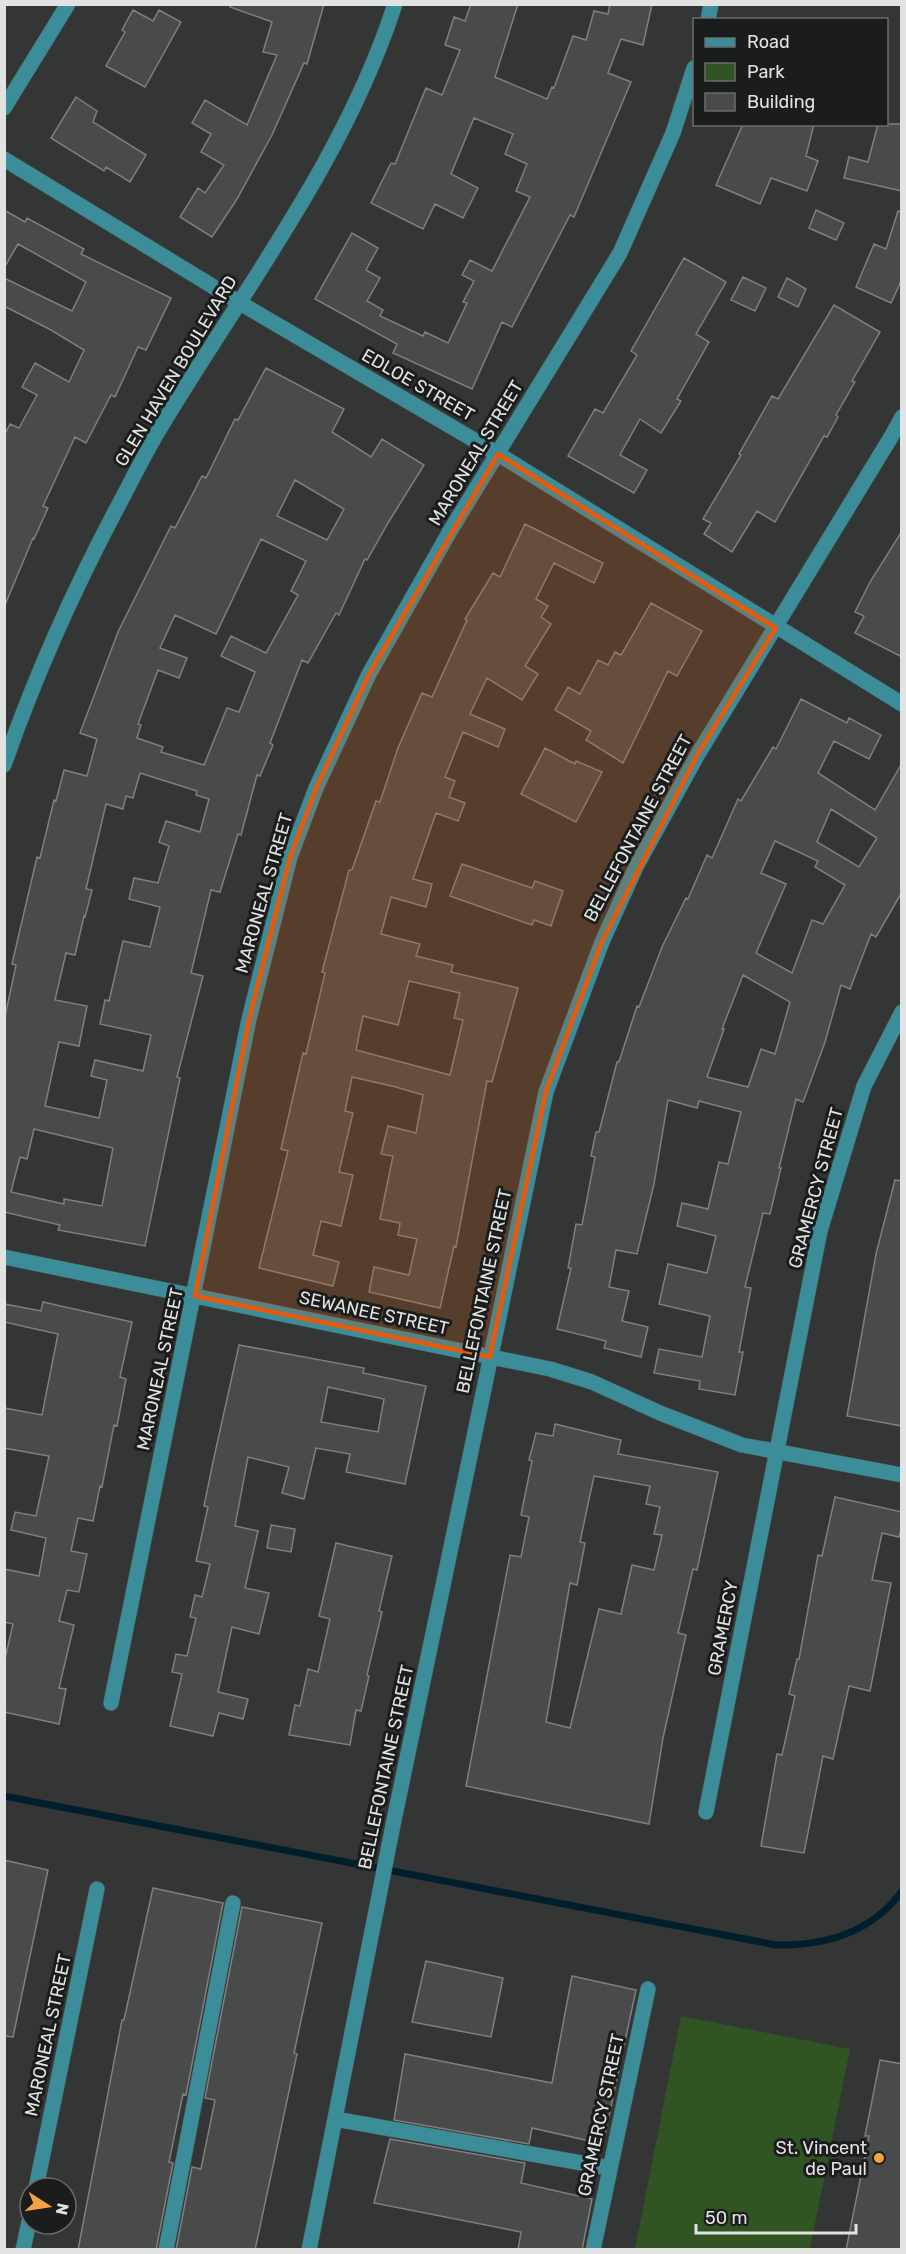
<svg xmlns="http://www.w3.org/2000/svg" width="906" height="2254" viewBox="0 0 906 2254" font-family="Rubik,sans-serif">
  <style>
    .green { fill: #305523 }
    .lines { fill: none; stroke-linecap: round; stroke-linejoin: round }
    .stream { stroke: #001f2e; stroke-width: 7 }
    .building { fill: #484b49; stroke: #7d807e; stroke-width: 1.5; fill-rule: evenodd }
    .minor-casing { stroke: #4f5251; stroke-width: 16 }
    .minor { stroke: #3b8d9a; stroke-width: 15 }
    .marked { fill: #e8590c; fill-opacity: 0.2; stroke: #e8590c; stroke-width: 4.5; stroke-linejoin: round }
    .poi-dot { fill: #f4a344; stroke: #1b1d1d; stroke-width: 2 }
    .labels { text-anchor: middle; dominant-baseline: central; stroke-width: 6; stroke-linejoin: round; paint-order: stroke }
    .street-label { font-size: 18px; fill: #e0e3e2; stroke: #1b1d1d }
    .poi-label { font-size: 18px; fill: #e0e3e2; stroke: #1b1d1d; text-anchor: end }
  </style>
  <rect width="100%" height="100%" fill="#333635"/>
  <path class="green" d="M681,2016L850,2049L810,2249H635Z"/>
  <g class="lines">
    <path class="stream" d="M4,1796L776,1945C825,1946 871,1933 902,1891"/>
  </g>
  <path class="building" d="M230,4H324L307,64L304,63L272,135L237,199L212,237L180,217L198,188L205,193L224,165L201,152L211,134L192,123L205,100L247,125L277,55L263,52L272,22L230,7Z
    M471,4H518L495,77L547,99L552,87L554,88L573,36L586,40L594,11L608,14L610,4H652L643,45L621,39L608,73L631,82L574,217L570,215L512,327L502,322L472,389L393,353L397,344L315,299L352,233L378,248L366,270L380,278L367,301L383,310L380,316L423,336L425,332L448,343L467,303L463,302L474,281L462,275L470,260L492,271L530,197L516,191L527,164L505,154L513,134L474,118L451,174L478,188L463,218L435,204L423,229L371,203L391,163L395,164L426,88L442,95L460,50L445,45L454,17L465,21Z
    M133,10L153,21L159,10L181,22L145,87L106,66L125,32L122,30Z
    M76,97L97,111L93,122L146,155L130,182L106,167L104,171L51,138Z
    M743,124H814L806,156L818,161L807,191L771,178L760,204L716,185Z
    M878,124H902V191L844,178L849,157L868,162Z
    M4,210L25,222L27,218L84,249L81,254L171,298L146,350L138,347L115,397L111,395L86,443L75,437L43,506L48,508L34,539L33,538L5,605L4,436L10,424L19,428L37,395L22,387L35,363L69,382L84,350L51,330L4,306V278L72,311L86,282L18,244L4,268Z
    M816,210L844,223L836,240L809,228Z
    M898,211L902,212V279L891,303L856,287L874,244L886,249Z
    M684,258L726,282L696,334L709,342L677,399L681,401L661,433L640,419L620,455L647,470L634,493L568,456L595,409L603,413L637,355L631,351Z
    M743,277L766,288L755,311L731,300Z
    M787,278L806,289L798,307L778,297Z
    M834,305L880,332L852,381L855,382L836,415L838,417L827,437L824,436L775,522L757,511L732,552L704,534L711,523L703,519L741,455L739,454L772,396L778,399Z
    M266,368L344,409L332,432L371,457L382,439L424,465L388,523L367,560L365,559L339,615L336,613L308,663L302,660L270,743L273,745L260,776L257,775L241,835L238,834L220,892L211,890L191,973L203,976L177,1077L180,1078L145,1246L58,1230L60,1225L4,1212V1021L16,965L12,964L37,857L40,858L54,800L56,801L64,770L87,776L97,739L80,733L118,632L171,526L175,528L202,476L206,478L235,419L238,420ZM295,480L344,509L327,540L277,516ZM261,539L306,561L291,591L298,595L266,653L231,636L221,656L255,672L239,712L227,708L204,765L161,752L163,747L137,738L141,725L138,724L158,670L179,678L187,658L160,648L175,615L216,634ZM140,773L197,791L196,795L209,799L200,832L166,821L159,842L169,846L158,883L134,878L129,899L160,907L150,947L123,941L109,1001L105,1000L100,1024L151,1035L143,1071L95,1060L91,1076L107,1080L99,1118L45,1106L59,1042L79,1046L87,1006L55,1000L66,953L75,955L84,916L85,917L92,890L86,889L106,804L123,809L126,796L133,798ZM34,1129L113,1148L102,1206L64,1199V1204L11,1192L20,1157L27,1159Z
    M525,524L603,563L594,583L554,563L536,599L548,606L541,617L551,624L525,666L538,674L522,700L487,678L470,714L505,729L498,747L463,732L445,777L455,781L449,797L465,803L458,821L436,813L413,879L432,884L426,907L391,897L381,934L420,944L416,956L453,965L451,972L518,988L492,1082L487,1081L456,1247L454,1246L440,1308L369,1292L374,1267L409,1275L417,1239L398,1235L400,1223L380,1219L393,1156L381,1154L388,1126L416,1133L423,1095L396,1087L352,1077L345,1111L353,1113L339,1172L353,1175L341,1226L321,1221L313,1255L339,1262L333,1286L259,1268L288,1151L281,1149L303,1053L306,1054L325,973L322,972L349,870H352L376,801L380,802L398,748L422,693L432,697L467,620L465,619L493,573L500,577ZM409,981L460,993L454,1018L463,1020L450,1075L356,1050L363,1016L398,1025Z
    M902,531V657L855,633L864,616L855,612L870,582Z
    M651,603L702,631L677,676L668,671L623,763L586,740L591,731L555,710L568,687L580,694L598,660L608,665L615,652L621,655Z
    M801,699L847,723L849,718L881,735L869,759L834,741L818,773L875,810L902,763V892L876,937L871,934L850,989L841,985L825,1042L803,1102L796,1099L779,1168H781L770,1214L763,1213L745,1287L751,1288L739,1352H743L735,1395L699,1389L700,1381L654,1373L659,1349L702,1357L710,1316L659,1304L668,1264L707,1273L716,1236L677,1226L682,1203L708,1209L719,1162L728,1164L741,1112L699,1101L697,1108L668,1100L654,1184L637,1254L616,1250L609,1287L629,1291L622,1321L648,1327L641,1357L604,1348L606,1341L557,1329L571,1268H568L576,1224L582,1225L595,1157L591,1156L596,1132H599L617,1062H619L637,1006L639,1007L662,947L686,898L688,899L707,855L712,858L738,799L741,801L773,747L776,749ZM831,809L877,838L859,867L817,842ZM775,841L818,861L815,867L845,885L823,924L812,920L792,973L756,953L786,884L761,873ZM743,975L790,1002L775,1054L761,1049L748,1087L707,1077L724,1029H722Z
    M545,748L575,764L576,761L602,772L576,822L521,794Z
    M462,864L532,888L535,881L563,891L551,926L534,920L532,925L450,896Z
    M895,1180L902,1181V1426L847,1416L876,1254Z
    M43,1302L132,1322L120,1377L126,1379L117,1426L114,1425L102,1487L100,1486L93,1521L78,1518L71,1551L87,1554L79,1592L67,1590L59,1621L74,1625L59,1688L66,1689L59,1724L4,1712V1663L13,1624L4,1622V1569L39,1576L46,1538L11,1530L15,1512L36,1516L49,1456L4,1448V1408L42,1415L58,1334L4,1322V1304L41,1311Z
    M239,1345L364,1368L363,1373L426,1386L405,1484L346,1472L350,1454L316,1448L304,1499L282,1493L289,1467L248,1457L235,1526L258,1531L245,1588L269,1593L259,1634L232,1627L218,1692L248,1699L243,1719L219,1713L213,1736L170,1726L182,1674L172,1672L176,1654L187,1656L196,1618L190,1617L195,1595L202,1597L210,1564L196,1561L208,1507L204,1506L213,1462ZM328,1387L384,1399L378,1432L321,1422Z
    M555,1424L621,1440L618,1454L718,1472L697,1570L693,1569L678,1633L686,1635L663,1738L649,1824L466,1786L510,1555L521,1557L529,1517L521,1515L532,1461L529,1460L536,1433L553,1436ZM594,1476L650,1486L646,1504L660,1507L654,1534L662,1535L654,1570L632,1565L621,1614L599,1609L570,1728L546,1722L570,1583L577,1585L585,1543L580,1542Z
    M835,1497L902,1512V1526L899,1537L882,1533L872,1580L891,1583L870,1691L849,1686L833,1759L823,1756L804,1853L761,1846L777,1754L782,1755L795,1696L789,1694L797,1659H799L818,1555L822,1556Z
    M271,1525L295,1529L291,1552L267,1548Z
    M336,1543L392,1556L379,1611L382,1612L367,1675L369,1676L361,1711L356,1710L350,1745L289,1735L295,1705L300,1706L308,1669L318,1672L330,1619L319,1616Z
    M4,1860L48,1870L13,2037L4,2036Z
    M153,1888L223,1903L186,2095L183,2094L169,2162L173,2163L156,2250H78L122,2020H124Z
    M242,1907L322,1923L294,2053L297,2054L255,2250H176L192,2167L201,2169L215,2100L205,2098Z
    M426,1961L503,1978L491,2037L412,2022Z
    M572,1976L636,1990L603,2144L532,2128L529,2144L394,2120L405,2054L552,2083Z
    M880,2060L902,2064V2250H846L869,2136H865Z
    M390,2139L525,2163L521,2183L592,2199L582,2250H518L521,2232L374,2203Z"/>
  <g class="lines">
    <defs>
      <path id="minor" d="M708,20L711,4
        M4,108L68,4
        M4,159L240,303L498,454L902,704
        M4,765C35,676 73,591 117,508C130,484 142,459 156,435C239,295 344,162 395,4
        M4,1257L550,1369L592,1382L660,1413L742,1445L902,1475
        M111,1703L249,1019L290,857L316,788L369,674L450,531L620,253L673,133L694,68
        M706,1812L820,1231L864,1086L902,1012
        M335,2119L610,2168
        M36,2188L97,1889
        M23,2250L30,2217
        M166,2250L233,1903
        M309,2250L393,1825L546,1092L602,942L636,867L698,754L891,437L902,417
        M593,2250L648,1989"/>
    </defs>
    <use href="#minor" class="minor-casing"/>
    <use href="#minor" class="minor"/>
  </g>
  <path class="marked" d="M498,454L776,628L698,754L602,942L546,1092L490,1357L195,1296L249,1019L290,857L316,788L369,674Z"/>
  <circle class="poi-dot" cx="879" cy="2158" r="6"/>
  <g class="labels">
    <g class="street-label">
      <text transform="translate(176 371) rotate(-59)">GLEN HAVEN BOULEVARD</text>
      <text transform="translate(418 385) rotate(30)">EDLOE STREET</text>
      <text transform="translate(476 453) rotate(-59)">MARONEAL STREET</text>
      <text transform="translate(638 828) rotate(-62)">BELLEFONTAINE STREET</text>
      <text transform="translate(264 893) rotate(-74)">MARONEAL STREET</text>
      <text transform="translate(816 1188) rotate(-75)">GRAMERCY STREET</text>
      <text transform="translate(484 1291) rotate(-78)">BELLEFONTAINE STREET</text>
      <text transform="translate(374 1313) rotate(12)">SEWANEE STREET</text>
      <text transform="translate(160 1369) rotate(-78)">MARONEAL STREET</text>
      <text transform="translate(723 1628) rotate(-79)">GRAMERCY</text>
      <text transform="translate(386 1767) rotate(-78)">BELLEFONTAINE STREET</text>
      <text transform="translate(48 2035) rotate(-78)">MARONEAL STREET</text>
      <text transform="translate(601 2115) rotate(-78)">GRAMERCY STREET</text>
    </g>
    <g class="poi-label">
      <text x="867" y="2148">St. Vincent<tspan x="867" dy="21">de Paul</tspan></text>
    </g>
  </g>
  <rect width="906" height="2254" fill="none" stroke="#e0e3e2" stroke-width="12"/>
  <rect x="693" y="18" width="195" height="108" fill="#1b1d1d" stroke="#6a6c6c" stroke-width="1.5"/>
  <rect x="705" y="38" width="30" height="9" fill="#3b8d9a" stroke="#6a6c6c" stroke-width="1.5"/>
  <text x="747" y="48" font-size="18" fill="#e0e3e2">Road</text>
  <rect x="705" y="63" width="30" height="18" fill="#305523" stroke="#6a6c6c" stroke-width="1.5"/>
  <text x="747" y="78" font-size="18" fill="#e0e3e2">Park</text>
  <rect x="705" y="93" width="30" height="18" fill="#484b49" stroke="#6a6c6c" stroke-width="1.5"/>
  <text x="747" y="108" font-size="18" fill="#e0e3e2">Building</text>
  <g transform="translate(48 2206) rotate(102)"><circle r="28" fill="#1b1d1d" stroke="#6a6c6c" stroke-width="1.5"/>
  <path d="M0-4.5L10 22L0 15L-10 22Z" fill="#f4a344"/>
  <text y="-9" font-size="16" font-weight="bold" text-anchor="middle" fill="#e0e3e2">N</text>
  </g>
  <path d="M696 2224v9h160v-9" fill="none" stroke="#e0e3e2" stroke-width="3"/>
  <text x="705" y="2224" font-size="18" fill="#e0e3e2" stroke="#1b1d1d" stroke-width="4.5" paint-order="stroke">50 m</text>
</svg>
